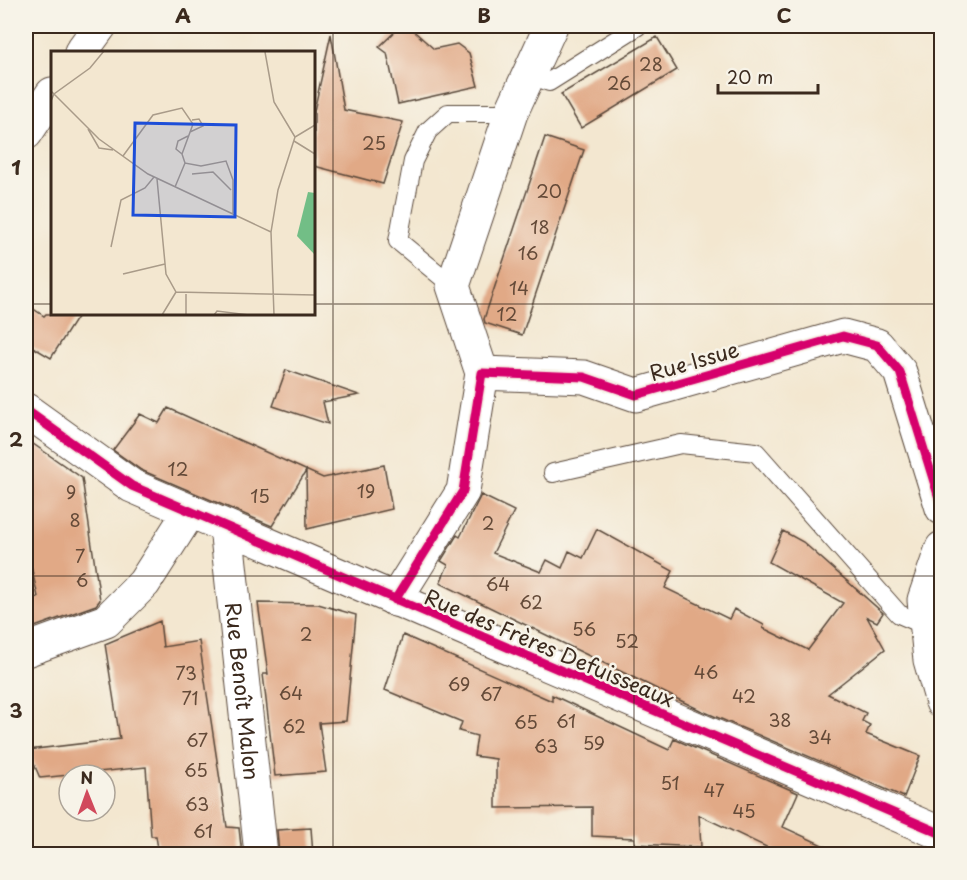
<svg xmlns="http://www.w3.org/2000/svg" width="967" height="880" viewBox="0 0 967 880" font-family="'Playpen Sans',sans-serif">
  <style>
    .building { fill: #e1a986 }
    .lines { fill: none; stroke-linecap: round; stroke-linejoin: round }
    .lane-casing { stroke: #574639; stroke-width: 20 }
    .street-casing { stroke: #574639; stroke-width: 35 }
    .lane { stroke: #fff; stroke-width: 18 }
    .street { stroke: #fff; stroke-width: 33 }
    .cycleway-casing { stroke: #f7f3e8; stroke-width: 13 }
    .cycleway { stroke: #d6006c; stroke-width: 9 }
    .grid { fill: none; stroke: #3b2a1e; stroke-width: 1.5; stroke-opacity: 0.55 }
    .labels { text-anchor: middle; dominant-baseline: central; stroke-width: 5; stroke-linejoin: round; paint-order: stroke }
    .number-label { font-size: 18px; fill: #644a38 }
    .street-label { font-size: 21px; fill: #3b2a1e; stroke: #f7f3e8 }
    .inset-road { fill: none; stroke: #a99b89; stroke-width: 1.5 }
    .view { fill: #1d4ed8; fill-opacity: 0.15; stroke: #1d4ed8; stroke-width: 3 }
    .inset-edge { fill: none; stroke: #3b2a1e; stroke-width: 3 }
    .neatline { fill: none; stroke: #3b2a1e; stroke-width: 2 }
    .grid-label { font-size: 20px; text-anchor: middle; font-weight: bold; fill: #3b2a1e }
  </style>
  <rect width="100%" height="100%" fill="#f7f3e8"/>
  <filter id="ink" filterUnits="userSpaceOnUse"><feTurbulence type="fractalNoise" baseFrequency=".0167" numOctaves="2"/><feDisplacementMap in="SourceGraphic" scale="12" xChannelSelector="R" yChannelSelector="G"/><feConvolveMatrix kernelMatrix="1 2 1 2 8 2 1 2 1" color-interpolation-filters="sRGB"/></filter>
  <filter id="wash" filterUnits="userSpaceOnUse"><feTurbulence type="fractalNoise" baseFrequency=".008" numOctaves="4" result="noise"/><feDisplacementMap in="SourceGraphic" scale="24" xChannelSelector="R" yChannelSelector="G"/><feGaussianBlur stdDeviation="1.35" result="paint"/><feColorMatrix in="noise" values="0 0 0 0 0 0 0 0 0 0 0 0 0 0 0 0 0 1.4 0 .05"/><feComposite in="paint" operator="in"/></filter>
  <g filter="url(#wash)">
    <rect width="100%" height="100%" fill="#f3e7d0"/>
    <g id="blocks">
      <path class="building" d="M401,26H408L434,49L457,44L469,53L478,86L398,104L387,53L379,47Z
        M331,34L344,110L403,122L383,184L314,166V111Z
        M657,37L677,70L581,128L561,94Z
        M545,137L584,150L522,335L485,323L484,319Z
        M26,304L44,316L46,314H79L51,358L26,343Z
        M286,370L359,395L323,402L328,424L273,406Z
        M168,408L323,478L384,465L392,509L307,529L306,471L272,526L141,470L113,450L140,414L159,423Z
        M26,439L82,478L100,600L96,605L26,630V600L38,597L28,552H26Z
        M481,495L514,511L493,553L541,572L547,560L562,568L569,551L583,558L597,529L673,571L665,588L729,619L734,609L764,625L763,628L808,650L843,603L769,562L783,531L803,542L883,613L877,622L867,617L885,649L828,694L866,713L862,721L870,725L866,734L920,756L904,797L700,710L440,583L448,565L441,561L457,535L460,537Z
        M258,603L318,604L356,615L346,721L319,723L326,772L275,776L263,674H268Z
        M160,621L163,647L199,641L227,827L239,828L242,855H159L156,836H151L146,767L40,778L28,750L120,739L105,644Z
        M403,635L552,701V695L669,750L674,739L798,793L783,827L844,855H783L699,815L701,847L635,844L634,838L592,836V807L496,808V759L474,756L477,736L459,731L462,722L385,690Z
        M311,828L313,855H279L277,830Z"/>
    </g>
  </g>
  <g filter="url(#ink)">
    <use href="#blocks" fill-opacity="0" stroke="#574639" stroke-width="1.5"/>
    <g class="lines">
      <defs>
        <path id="lane" d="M529,74L549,82L638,26
          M453,286L398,241L413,161L428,131L448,113H511
          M553,473L681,444L756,452L899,614L927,626"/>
        <g id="street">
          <path d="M81,52L100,26"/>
          <path d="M26,133L52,94"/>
          <path d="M482,373L453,286L511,113L551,26"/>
          <path d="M26,410L132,486L942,834"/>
          <path id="s1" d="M226,527L261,854"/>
          <path d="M942,548L924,600L930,660L942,702"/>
          <path d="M395,600L463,491L482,373L584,377L636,395L843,336L877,345L900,372L942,508"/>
          <path d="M26,650L106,621L144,583L190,511"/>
        </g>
      </defs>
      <use href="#lane" class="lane-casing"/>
      <use href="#street" class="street-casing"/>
      <use href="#lane" class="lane"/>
      <use href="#street" class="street"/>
      <defs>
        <path id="cycleway" d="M26,410L132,486L942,834
          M395,600L463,491L482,373L584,377L636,395L843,336L877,345L900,372L942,508"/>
      </defs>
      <use href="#cycleway" class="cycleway-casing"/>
      <use href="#cycleway" class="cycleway"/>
    </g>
  </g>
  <path class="grid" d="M333,26V854M634,26V854M26,304H52M314,304H942M26,576H942"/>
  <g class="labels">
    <g class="number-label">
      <text x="651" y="63">28</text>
      <text x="619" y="82">26</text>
      <text x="374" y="142">25</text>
      <text x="549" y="190">20</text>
      <text x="540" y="226">18</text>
      <text x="528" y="252">16</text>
      <text x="519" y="287">14</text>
      <text x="507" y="313">12</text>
      <text x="178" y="468">12</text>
      <text x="366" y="490">19</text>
      <text x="71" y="491">9</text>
      <text x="260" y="495">15</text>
      <text x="75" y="519">8</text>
      <text x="488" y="522">2</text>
      <text x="80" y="555">7</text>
      <text x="82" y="579">6</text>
      <text x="498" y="583">64</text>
      <text x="531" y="601">62</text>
      <text x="584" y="628">56</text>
      <text x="306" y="633">2</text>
      <text x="627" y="640">52</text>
      <text x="706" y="671">46</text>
      <text x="186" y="672">73</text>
      <text x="459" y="683">69</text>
      <text x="291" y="692">64</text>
      <text x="491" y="693">67</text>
      <text x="744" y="695">42</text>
      <text x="190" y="697">71</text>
      <text x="780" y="719">38</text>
      <text x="566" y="720">61</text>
      <text x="526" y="721">65</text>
      <text x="294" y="725">62</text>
      <text x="820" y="736">34</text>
      <text x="197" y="739">67</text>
      <text x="594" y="742">59</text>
      <text x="546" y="745">63</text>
      <text x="196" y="769">65</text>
      <text x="670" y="782">51</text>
      <text x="714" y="789">47</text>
      <text x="197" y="803">63</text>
      <text x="744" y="810">45</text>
      <text x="203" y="830">61</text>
    </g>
    <g class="street-label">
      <text transform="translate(694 360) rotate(-16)">Rue Issue</text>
      <text transform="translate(550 647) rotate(23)">Rue des Frères Defuisseaux</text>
      <text stroke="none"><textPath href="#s1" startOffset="165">Rue Benoît Malon</textPath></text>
    </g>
  </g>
  <g transform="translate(51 51)">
    <rect width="264" height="264" fill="#f3e7d0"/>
    <path d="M257,141L264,142V204L246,185Z" fill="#72be86"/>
    <path class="inset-road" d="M214,1L223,51L244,86M0,40L48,88L97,123L220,181M0,50L3,43L39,17L53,0M37,78L48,97L62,99M139,81L152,75L148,68L141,69M243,90L264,103M131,103L125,98L127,90L137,85M72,105L102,64L131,57L142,73L131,103L134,112M141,123L162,121L180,139M106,128L115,223L125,241L264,244M124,136L134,112L150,115L175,110L182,129V162M60,196L70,149L94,137L103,126M72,223L114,213M111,264L125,241M135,264V243M163,264L166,260L198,264M223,264L220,181L227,139L244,86L264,74"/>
    <path class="view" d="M84,72L185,74L184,166L82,164Z"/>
    <rect width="264" height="264" class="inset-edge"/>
  </g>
  <rect width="967" height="880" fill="none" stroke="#f7f3e8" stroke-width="66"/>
  <g transform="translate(87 793) rotate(359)"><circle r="28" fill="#f7f3e8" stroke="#aca397" stroke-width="1.5"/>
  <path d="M0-4.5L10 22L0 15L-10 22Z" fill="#d1495b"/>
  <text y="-9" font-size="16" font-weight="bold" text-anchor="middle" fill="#3b2a1e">N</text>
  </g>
  <path d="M718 84v9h100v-9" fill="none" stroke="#3b2a1e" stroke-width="3"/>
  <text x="727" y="84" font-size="18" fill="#3b2a1e" stroke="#f7f3e8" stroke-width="4.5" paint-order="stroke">20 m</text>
  <rect x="33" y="33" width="901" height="814" class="neatline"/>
  <g class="grid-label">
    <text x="183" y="23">A</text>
    <text x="484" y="23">B</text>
    <text x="784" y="23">C</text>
    <text x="16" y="175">1</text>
    <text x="16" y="447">2</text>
    <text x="16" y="718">3</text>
  </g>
</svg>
